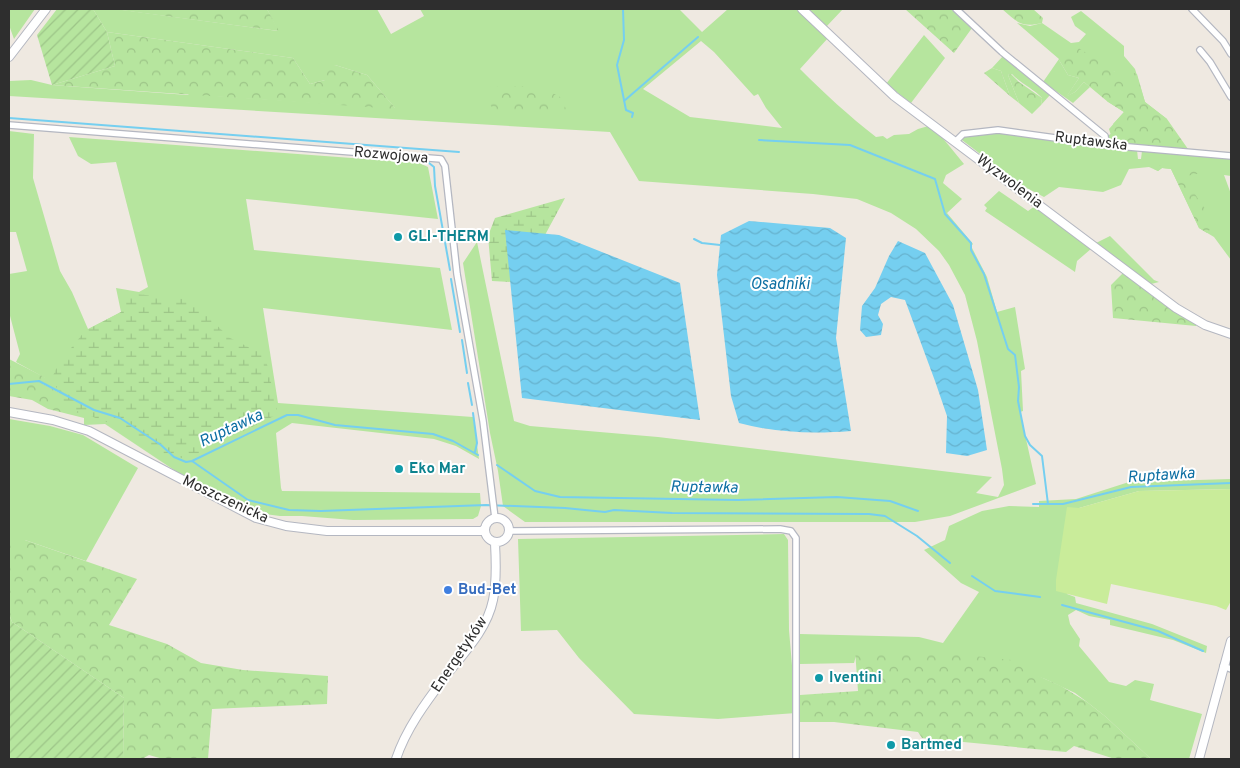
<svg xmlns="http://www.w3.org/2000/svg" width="1240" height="768" viewBox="0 0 1240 768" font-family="Overpass,sans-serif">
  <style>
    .grass { fill: #b6e59e; fill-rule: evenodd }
    .forest { fill: url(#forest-crowns) }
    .wetland { fill: url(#wetland-marsh) }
    .garden { fill: url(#garden-furrows) }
    .pitch { fill: #c9ec9a }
    .water { fill: url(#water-waves) }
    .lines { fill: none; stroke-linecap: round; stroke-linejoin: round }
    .stream { stroke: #75cff0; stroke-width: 2 }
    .street-casing { stroke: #b4b7c1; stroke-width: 8 }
    .secondary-casing { stroke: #b4b7c1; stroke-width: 10 }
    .street { stroke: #fff; stroke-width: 5.5 }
    .secondary { stroke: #fff; stroke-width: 8 }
    .culture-dot { fill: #0f9aa8; stroke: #fff; stroke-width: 2 }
    .shop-dot { fill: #3f7fe0; stroke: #fff; stroke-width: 2 }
    .labels { text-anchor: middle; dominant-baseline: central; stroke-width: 4; stroke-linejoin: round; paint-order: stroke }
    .street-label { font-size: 15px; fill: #2e2e2e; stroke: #fff }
    .culture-label { font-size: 15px; font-weight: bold; fill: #0d838f; stroke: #fff; text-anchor: start }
    .shop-label { font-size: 15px; font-weight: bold; fill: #366cbe; stroke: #fff; text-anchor: start }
    .water-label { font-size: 16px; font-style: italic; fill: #0d6fa3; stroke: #fff }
  </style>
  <defs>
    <pattern id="forest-crowns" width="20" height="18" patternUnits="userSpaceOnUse" patternTransform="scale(1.25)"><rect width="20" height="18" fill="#b6e59e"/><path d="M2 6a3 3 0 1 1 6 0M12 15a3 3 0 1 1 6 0" fill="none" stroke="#9dc588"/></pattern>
    <pattern id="wetland-marsh" width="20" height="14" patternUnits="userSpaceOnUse" patternTransform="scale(1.25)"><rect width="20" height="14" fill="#b6e59e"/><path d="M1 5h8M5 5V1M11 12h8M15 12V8" fill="none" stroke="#9dc588"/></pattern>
    <pattern id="garden-furrows" width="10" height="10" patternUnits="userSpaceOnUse" patternTransform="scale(1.25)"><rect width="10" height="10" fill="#b6e59e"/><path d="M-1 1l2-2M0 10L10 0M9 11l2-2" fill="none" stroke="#9dc588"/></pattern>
    <pattern id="water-waves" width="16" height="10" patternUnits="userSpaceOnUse" patternTransform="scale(1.25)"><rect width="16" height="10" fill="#75cff0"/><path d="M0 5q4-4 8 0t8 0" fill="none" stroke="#66b2ce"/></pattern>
  </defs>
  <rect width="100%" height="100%" fill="#efe9e1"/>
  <path class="grass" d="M9,9H35L14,39L9,25Z
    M93,9H115L278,31L267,9H377L391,34L424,16L420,9H679L702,32L728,9H796L828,38L800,69C824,93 849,116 876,137L883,136L887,139L894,135L909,134L918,129L932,125L964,164L946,175L943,183L962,199L947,213L973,244L971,246L987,277L997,312L1015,307L1025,369L1021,371L1023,411L1020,412L1036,484L950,516L915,522H525L503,506L498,471L490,433L463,263L477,242L514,421L530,426L658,437L992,477L976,493L998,497L1004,485L1002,469L977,341L965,295L949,265L939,251L916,229L891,213L857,199L813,194L639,181L610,132L9,96V81L31,80L52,85L188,95L190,93L215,94L217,96L395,108L367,75L335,65L325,80L310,84L293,58L107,32ZM701,41L714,52L753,95L754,96L758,94L766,108L782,128L690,117L643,89Z
    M806,9H843L826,27Z
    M1081,11L1124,46V56L1135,69L1145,102L1167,119L1113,142L1109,129L1124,112L1107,101L1115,72L1059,60L1068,75L1079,78L1067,96L1075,92L1084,82L1090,87L1073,103L1043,82L1059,59L1017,23L1030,26L1042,23L1071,43L1079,42L1086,34L1075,26L1071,17Z
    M924,35L945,58L911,103L886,84Z
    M1003,56L1050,95L1041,105L1042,98C1033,88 1021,84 1012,74L1008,75L1019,103L1010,96L1001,71L992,68Z
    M9,131L34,134L33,178L60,271L72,292L88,329L121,312L116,288L139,292L148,287L116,162L91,164L78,156L69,137L419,163L428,167L438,219L246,199L254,250L440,268L452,330L263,308L278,403L473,417L479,459L456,446L434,439L292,423L276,433L281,488L282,491L480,493L481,506L478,516L473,519L353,520L302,516H280L257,513L229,501L201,485L183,476L105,424L84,425V406L43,384L45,378L16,362L20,354L9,312V274L27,271L16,232H9Z
    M997,132L1137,150L1138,159H1141L1142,151L1231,158V176L1224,175L1231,194V260L1214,237L1199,228L1171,169L1162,168L1158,171L1149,167L1129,169L1121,185L1103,192L1059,187L1044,197L1021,185L962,140L966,135Z
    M999,191L1028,211L1035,206L1092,248L1077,261L1075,272L985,211L987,208L984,205Z
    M1110,236L1154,280L1159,282L1151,284L1096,243Z
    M9,419L50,426L83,435L138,468L86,561L25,540L9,543Z
    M1231,479V489L1139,491L1079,508H1067V594L1075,597L1076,603L1152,624L1207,646L1206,653L1173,640L1110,625V620L1089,616L1076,610L1068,615L1070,624L1080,639L1079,646L1109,682L1126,686L1135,680L1154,684L1150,700L1202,714L1189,759H1151L1106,717L1087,702L1075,693L1045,679L1030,674L857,652L854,663L800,664V634L919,637L943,643L979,592L961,583L924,550L945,540L949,526L982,511L1009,506L1039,507V501L1076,499L1129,482Z
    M784,534L788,540L789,630L796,713L718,719L634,714L579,658L557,630L521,631L518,539Z"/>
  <path class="forest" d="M113,9H267L279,31Z
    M905,9H951L972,28L954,53Z
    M1002,9H1033L1043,18L1042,23C1021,28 1017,22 1002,9Z
    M107,32L293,58L310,84L325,80L321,69L335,65L367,75L396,109L52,85L115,66Z
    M1071,43L1115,72L1122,80L1127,81L1134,73L1137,74L1145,102L1167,119L1188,149L1108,143L1106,136C1112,134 1115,132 1115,126L1113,124L1124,112L1108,102L1084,82L1075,92L1066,97L1079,78L1068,75L1059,60Z
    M992,68L1001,71L1010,96L984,73Z
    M1011,74L1019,82L1042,98L1041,105L1032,114L1019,103L1008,75Z
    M524,86L547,90L560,97L569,115L495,114L487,98V87Z
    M1156,165L1198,170L1202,173L1186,176C1189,182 1191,189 1195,194C1202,206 1210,212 1213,226L1207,233L1199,228L1171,169L1162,168L1158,171L1154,169Z
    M1124,272L1196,324V326L1113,318L1111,285Z
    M9,359L46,378L43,384L84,406V418L48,409L32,400L9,396Z
    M22,539L137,579L109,625L167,644L201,663L243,670L328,676L327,704L212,709L208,759H163L149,755L142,759H123L124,698L12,622L9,614V541Z
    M855,650L947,653L1021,661L1036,675L1061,686L1087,702L1106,717L1151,759H1115L1074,746L1066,752L922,738L918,732L834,722H798L800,695L858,691Z"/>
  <path class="wetland" d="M565,198L545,235L512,282L492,281L488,236L495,218Z
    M127,293L183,299L203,312L230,338L265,355L278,414L187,459L156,452L112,424L66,407L52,378L58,364L85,331L121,312Z"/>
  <path class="garden" d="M57,9H93L107,32L115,66L52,85L37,35Z
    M9,614L12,622L124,698L123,759H9Z"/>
  <path class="pitch" d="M1231,489V601L1226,610L1216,606L1111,584L1107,604L1056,591V580L1067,507L1079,508L1139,491Z"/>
  <path class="water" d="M749,221L830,228L846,238L836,338L851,431C813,434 776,433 739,423L731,396L717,275L721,235Z
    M505,230L559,235L680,283L700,420L522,398Z
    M898,241L925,253L953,305L978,390L987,450L967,456L946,453L947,416L935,381L905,300L891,297L881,304L878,315L883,324L881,335L866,337L860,330L862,306L875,288L889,256Z"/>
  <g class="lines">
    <path class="stream" d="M623,9L624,40L617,65L626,110L633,113L632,117
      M624,101L698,37
      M9,118L459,152
      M759,140L850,145L935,179L945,214L971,243V250L984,274L1008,349L1015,355L1019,387L1018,401L1025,436L1030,445L1042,456L1048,504
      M429,163L434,167L435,186L450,270
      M694,239L702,243L720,245
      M451,279L460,332
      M462,340L467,373
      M468,383L472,405
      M9,384L39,381L94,410L120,418L161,445L174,457L186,462L192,461L287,415H298L335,425L433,434L453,441L478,455
      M473,413L477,443L475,452
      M192,461L248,500L289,510L321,511L486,505L565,508L605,512L614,510L672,513L869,514L885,516L917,536L950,563
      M497,465L535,491L560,497L738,500L837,497L890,501L918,511
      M1033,504H1063L1131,487L1231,483
      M972,576L995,591L1040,597
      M1062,605L1158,631L1203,651"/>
    <defs>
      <path id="street" d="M956,9L1002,52L1105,136L1106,145
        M1192,9L1223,41L1231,54
        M1200,50L1210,62L1231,97
        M9,125L441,159L445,166L457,274L483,421L495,518
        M955,142L963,134L998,130L1106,145L1231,156
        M509,531L780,529L791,531L796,538V759
        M1223,666L1231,669"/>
      <path id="secondary" d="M802,9L894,96L1176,308L1205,325L1231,334
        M9,57L46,9
        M9,412L53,420L89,431L256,518L286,526L327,531H482L484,529
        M485 530a12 12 0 1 1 24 0a12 12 0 1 1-24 0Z
        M396,759C406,729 426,702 445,677C463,654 487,630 493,600C497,582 496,561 495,543
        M1199,759L1231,641"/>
    </defs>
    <use href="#street" class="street-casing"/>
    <use href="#secondary" class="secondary-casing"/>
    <use href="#street" class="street"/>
    <use href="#secondary" class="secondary"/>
  </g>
  <g class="culture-dot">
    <circle cx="398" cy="237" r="5"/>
    <circle cx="399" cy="469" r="5"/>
    <circle cx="819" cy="678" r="5"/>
    <circle cx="891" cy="745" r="5"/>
  </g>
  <circle class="shop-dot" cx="448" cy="590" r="5"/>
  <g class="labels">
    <g class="street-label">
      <text transform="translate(1091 142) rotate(7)">Ruptawska</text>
      <text transform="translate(391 156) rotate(5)">Rozwojowa</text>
      <text transform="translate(1009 182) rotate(37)">Wyzwolenia</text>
      <text transform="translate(225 500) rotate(25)">Moszczenicka</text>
      <text transform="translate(460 655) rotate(-56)">Energetyków</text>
    </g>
    <g class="culture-label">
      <text x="408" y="237">GLI-THERM</text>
      <text x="409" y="469">Eko Mar</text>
      <text x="829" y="678">Iventini</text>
      <text x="901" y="745">Bartmed</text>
    </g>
    <g class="shop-label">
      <text x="458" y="590">Bud-Bet</text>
    </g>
    <g class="water-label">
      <text x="780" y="285">Osadniki</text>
      <text transform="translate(231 429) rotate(-25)">Ruptawka</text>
      <text transform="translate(1161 476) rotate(-4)">Ruptawka</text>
      <text transform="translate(704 488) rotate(1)">Ruptawka</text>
    </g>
  </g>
  <rect width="1240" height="768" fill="none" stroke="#2e2e2e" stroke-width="20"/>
</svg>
